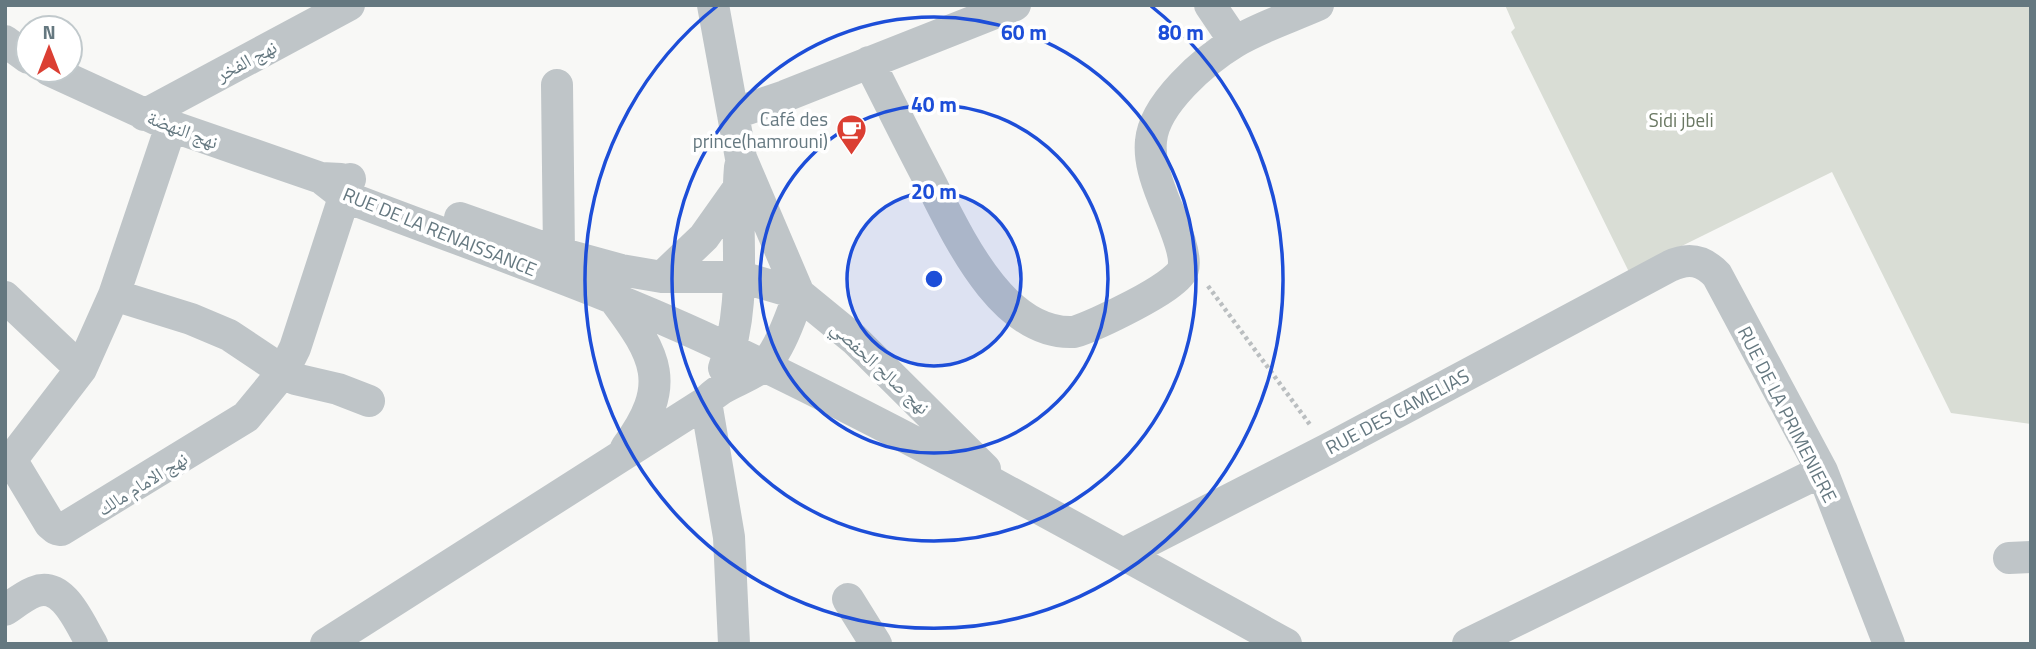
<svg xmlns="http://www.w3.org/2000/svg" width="2036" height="649" viewBox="0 0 2036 649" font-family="'Titillium Web','Noto Naskh Arabic',sans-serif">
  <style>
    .green { fill: #d9ddd5 }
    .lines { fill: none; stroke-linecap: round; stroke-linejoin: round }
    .path { stroke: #babec0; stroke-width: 4.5; stroke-dasharray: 3.5 3.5; stroke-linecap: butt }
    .minor { stroke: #bfc5c8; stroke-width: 32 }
    .ring { fill: none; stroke: #1d4ed8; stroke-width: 3.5 }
    .labels { text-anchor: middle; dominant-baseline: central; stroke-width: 7; stroke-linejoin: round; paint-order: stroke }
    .street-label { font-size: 19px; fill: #657880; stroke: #fff }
    .poi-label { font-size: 19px; fill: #657880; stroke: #fff; text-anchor: end }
    .park-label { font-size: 19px; fill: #6a7863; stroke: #fff }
    .centre { fill: #1d4ed8; stroke: #fff; stroke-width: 3.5 }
    .ring-label { font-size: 21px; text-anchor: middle; font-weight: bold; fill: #1d4ed8; stroke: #fff; stroke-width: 7; stroke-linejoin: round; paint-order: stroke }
  </style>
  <rect width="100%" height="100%" fill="#f8f8f6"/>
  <path class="green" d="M1505,5H2031V424L1951,413L1832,172L1629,272L1511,32L1515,28Z"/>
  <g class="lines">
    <path class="path" d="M1208,286L1311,426"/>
    <path class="minor" d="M1210,5L1235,42
      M5,41L28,58
      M869,62C888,99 906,136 925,172C954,227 999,336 1074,332C1094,326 1178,287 1183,269C1188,253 1169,214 1163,198C1156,180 1149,160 1151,141C1154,104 1205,60 1235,42C1260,27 1291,17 1318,5
      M49,70L171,126L321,178L341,179
      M557,85L559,253
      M733,114L785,96L1015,5
      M144,115L349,5
      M321,178L344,196C473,246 606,290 731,350C920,440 1103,543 1286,644
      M460,218L559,253L621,270L662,277H741L799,294L854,339L985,469
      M662,277L704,237L738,189
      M114,295L191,319L229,335L295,379L338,389L369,401
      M5,297L81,369
      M614,299C657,356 673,385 626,448
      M724,368C749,301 734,235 740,167
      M706,402L729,537L734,644
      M12,461L50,524L56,529L61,530L246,417L283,372L295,348L350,179
      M5,468L81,369L114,295L171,126
      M1123,554L1328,449L1670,266C1689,257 1703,260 1717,275L1822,471L1889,644
      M2009,558L2031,557
      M848,599L876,644
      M5,610C14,604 24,596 34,592C64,580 80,625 92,644
      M326,644L706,402C723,383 743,381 762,367C778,355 792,314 799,294L741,158L713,5
      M1468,644L1822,471"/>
  </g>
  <circle cx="934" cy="279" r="87" fill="#1d4ed8" fill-opacity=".12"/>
  <g class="ring">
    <circle cx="934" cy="279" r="87"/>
    <circle cx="934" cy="279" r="174"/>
    <circle cx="934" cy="279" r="262"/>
    <path d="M1151 6A349 349 0 1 1 717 6"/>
  </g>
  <defs>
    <symbol id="cafe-pin" viewBox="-11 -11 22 30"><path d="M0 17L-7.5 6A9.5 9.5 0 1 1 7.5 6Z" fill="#db3f33" stroke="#fff"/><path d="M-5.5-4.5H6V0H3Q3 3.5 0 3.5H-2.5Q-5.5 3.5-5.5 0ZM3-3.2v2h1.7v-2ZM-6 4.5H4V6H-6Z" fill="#fff"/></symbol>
  </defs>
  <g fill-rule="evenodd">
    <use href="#cafe-pin" x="834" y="112" width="35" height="47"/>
  </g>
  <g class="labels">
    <g class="street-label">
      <text transform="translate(246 60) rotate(-28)">نهج الفخر</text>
      <text transform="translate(183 129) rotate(21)">نهج النهضة</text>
      <text transform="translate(440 231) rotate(22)">RUE DE LA RENAISSANCE</text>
      <text transform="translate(881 367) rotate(43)">نهج صالح الحفصي</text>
      <text transform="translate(1397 411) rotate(-28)">RUE DES CAMELIAS</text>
      <text transform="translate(1788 414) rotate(63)">RUE DE LA PRIMENIERE</text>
      <text transform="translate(142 483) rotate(-32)">نهج الامام مالك</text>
    </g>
    <g class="poi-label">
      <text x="828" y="118">Café des<tspan x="828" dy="22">prince(hamrouni)</tspan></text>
    </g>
    <g class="park-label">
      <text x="1681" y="119">Sidi jbeli</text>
    </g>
  </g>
  <circle cx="934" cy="279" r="10" class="centre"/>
  <g class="ring-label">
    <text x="1181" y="40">80 m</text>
    <text x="1024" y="40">60 m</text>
    <text x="934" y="112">40 m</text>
    <text x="934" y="199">20 m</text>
  </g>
  <rect width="2036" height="649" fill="none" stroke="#657880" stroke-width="14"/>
  <g transform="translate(49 49)"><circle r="33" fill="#ffffff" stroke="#c1c9cc" stroke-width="2"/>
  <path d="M0-5L12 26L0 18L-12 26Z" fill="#db3f33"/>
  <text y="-10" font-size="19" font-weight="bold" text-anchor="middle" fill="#657880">N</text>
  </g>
</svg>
